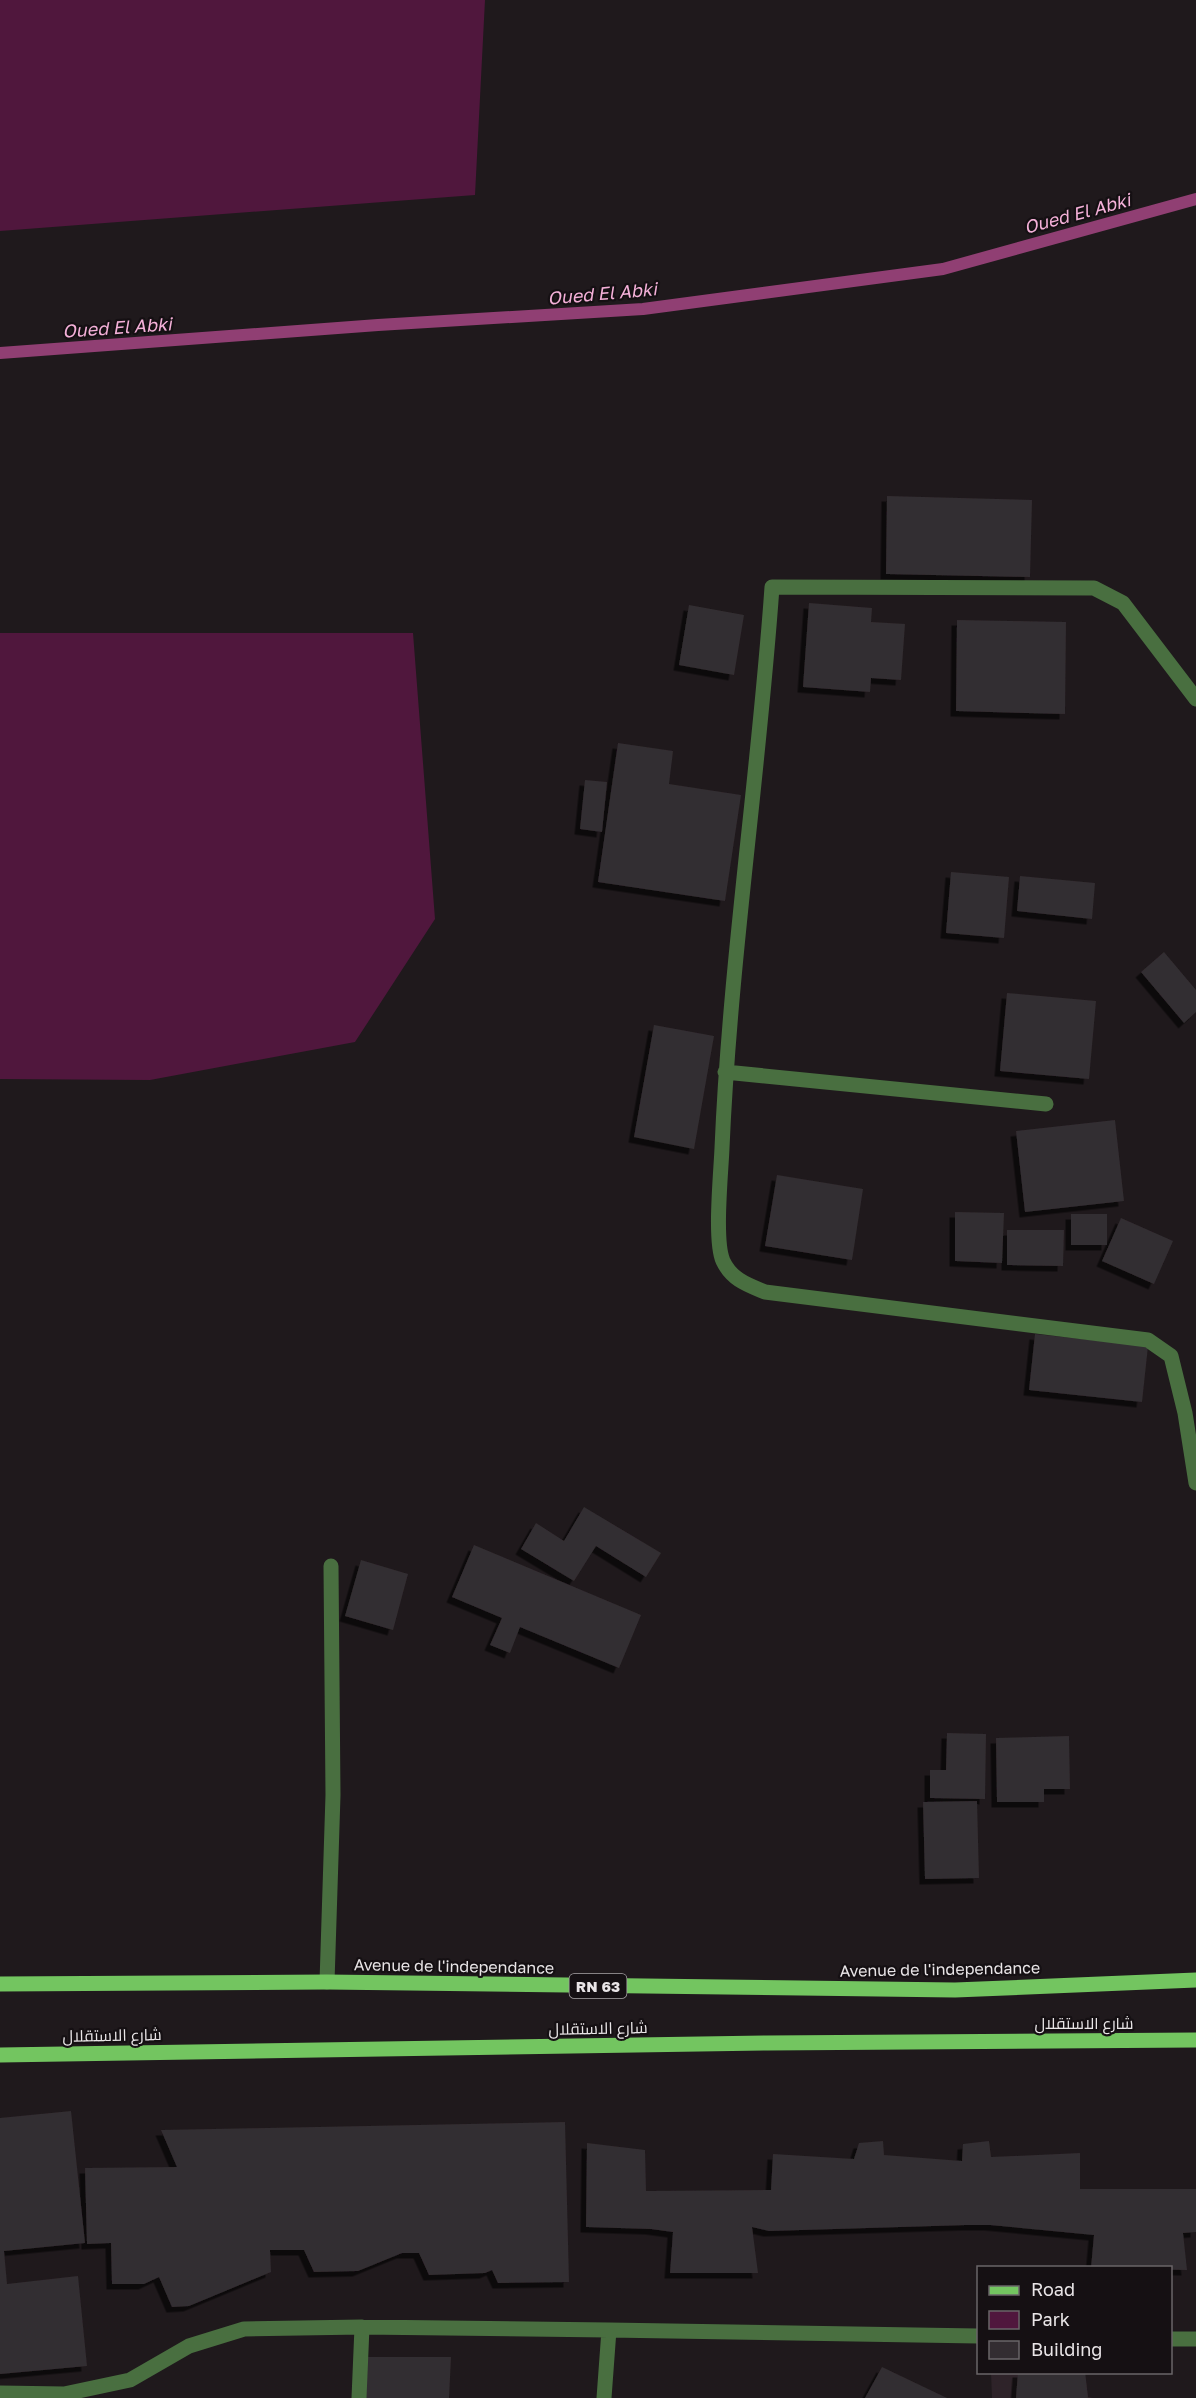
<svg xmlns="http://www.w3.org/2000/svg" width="1196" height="2398" viewBox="0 0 1196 2398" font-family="'Golos Text',Cairo,sans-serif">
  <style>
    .built { fill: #2e2329 }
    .green { fill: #50173d }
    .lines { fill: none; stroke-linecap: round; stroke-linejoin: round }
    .stream { stroke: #903f73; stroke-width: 12 }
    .building { fill: #332d31; filter: url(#shadow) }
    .minor { stroke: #496f40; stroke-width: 15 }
    .major { stroke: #73c560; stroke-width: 15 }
    .labels { text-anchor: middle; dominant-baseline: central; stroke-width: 4.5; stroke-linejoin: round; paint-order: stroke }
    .shield { fill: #151013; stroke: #a9a5a7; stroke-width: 1.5 }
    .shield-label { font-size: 15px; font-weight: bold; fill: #e9e5e7 }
    .street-label { font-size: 16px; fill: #e9e5e7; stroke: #151013 }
    .water-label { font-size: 18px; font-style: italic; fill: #f4b0d8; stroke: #151013 }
  </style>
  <defs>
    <filter id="shadow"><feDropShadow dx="-5.5" dy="5.5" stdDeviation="0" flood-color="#0009"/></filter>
  </defs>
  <rect width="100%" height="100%" fill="#1f191c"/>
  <path class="built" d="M991,2373H1085L1088,2397L1093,2398H992Z"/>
  <path class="green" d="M0,0H485L475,195L0,231Z
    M0,633H413L435,919L355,1042L150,1080L0,1079Z"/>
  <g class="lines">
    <path class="stream" d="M0,353L378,325L643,309L943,269L1196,199"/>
  </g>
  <path class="building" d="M887,496L1032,500L1030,577L886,574Z
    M809,603L872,608L871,622L905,624L901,680L871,678L870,692L803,687Z
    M689,605L744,615L734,675L679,665Z
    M957,620L1066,622L1065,714L956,711Z
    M618,743L673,751L669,784L741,795L725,901L598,882Z
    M585,780L607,782L602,832L580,829Z
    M951,872L1009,877L1004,938L946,933Z
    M1020,876L1095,883L1092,919L1017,911Z
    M1164,952L1196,990V1012L1184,1023L1141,972Z
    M1007,993L1096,1001L1089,1079L1000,1071Z
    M654,1025L714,1036L694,1149L634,1137Z
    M1115,1120L1124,1201L1025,1212L1016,1131Z
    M777,1175L863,1189L852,1260L765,1246Z
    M955,1212L1004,1213L1002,1263L955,1261Z
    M1071,1214H1107V1245H1071Z
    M1121,1218L1173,1241L1154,1284L1102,1261Z
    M1007,1230H1064L1063,1266L1007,1265Z
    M1035,1334L1148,1346L1142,1402L1029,1390Z
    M584,1507L661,1553L646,1577L596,1546L574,1581L521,1549L536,1523L564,1541Z
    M474,1545L641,1615L619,1668L520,1627L510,1653L490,1645L502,1618L452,1597Z
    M361,1560L408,1574L393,1630L345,1616Z
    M947,1733L986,1734L985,1799L930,1798V1770H946Z
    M1069,1736L1070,1789H1044V1802H997L996,1738Z
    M977,1801L979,1878L925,1879L923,1802Z
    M71,2111L85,2243L4,2251L7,2284L78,2276L87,2366L0,2374V2118Z
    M565,2122L569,2282L498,2283L492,2270L485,2273L429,2275L419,2253H402L358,2271L314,2272L304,2250H270L271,2272L189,2306L172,2307L159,2277L144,2284H112L111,2243L87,2244L85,2168L177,2167L161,2130Z
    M883,2141L884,2155L962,2161L963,2144L989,2141L991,2157L1080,2153V2189H1196V2232L1183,2233L1187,2270L1091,2268L1094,2235L990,2225H967L769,2231L752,2227L758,2273H670L673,2232L651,2229L586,2227L587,2143L645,2150L646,2191L771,2190L773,2154L854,2159L859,2143Z
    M365,2357H451L449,2398H362Z
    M882,2367L947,2398H865Z
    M1018,2372H1085L1088,2398H1016Z"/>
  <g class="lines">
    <path class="minor" d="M1196,699L1123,603L1094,588L772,587C759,774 730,960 722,1148C721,1173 714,1241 723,1261C732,1280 748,1285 765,1292L1148,1340L1171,1356L1185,1413L1196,1483
      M725,1072L1046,1104
      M327,1982L333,1795L331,1566
      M1170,2339H1196
      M0,2393L64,2394L130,2380L189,2346L244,2329L362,2327L609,2330
      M359,2398L362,2327
      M604,2398L609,2330L978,2336"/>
    <path class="major" d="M0,1984L327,1982L955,1990L1196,1980
      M0,2055L767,2043L1196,2040"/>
  </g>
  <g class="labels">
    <rect class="shield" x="569.5" y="1974" width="57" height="24" rx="4.5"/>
    <g class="shield-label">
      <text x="598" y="1986">RN 63</text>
    </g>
    <g class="street-label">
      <text transform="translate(454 1966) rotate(1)">Avenue de l'independance</text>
      <text transform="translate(940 1969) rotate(-1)">Avenue de l'independance</text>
      <text x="1084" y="2023">شارع الاستقلال</text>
      <text transform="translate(598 2028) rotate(-1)">شارع الاستقلال</text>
      <text transform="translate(112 2035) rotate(-1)">شارع الاستقلال</text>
    </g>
    <g class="water-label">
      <text transform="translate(1077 213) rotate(-15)">Oued El Abki</text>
      <text transform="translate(602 293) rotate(-5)">Oued El Abki</text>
      <text transform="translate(117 327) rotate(-4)">Oued El Abki</text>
    </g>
  </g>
  <rect x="977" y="2266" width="195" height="108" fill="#151013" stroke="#6a6568" stroke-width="1.5"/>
  <rect x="989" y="2286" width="30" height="9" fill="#73c560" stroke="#6a6568" stroke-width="1.5"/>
  <text x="1031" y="2296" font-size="18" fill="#e9e5e7">Road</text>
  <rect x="989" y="2311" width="30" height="18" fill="#50173d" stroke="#6a6568" stroke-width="1.5"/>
  <text x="1031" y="2326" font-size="18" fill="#e9e5e7">Park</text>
  <rect x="989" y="2341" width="30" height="18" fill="#332d31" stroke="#6a6568" stroke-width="1.5"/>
  <text x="1031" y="2356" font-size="18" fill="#e9e5e7">Building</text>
</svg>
